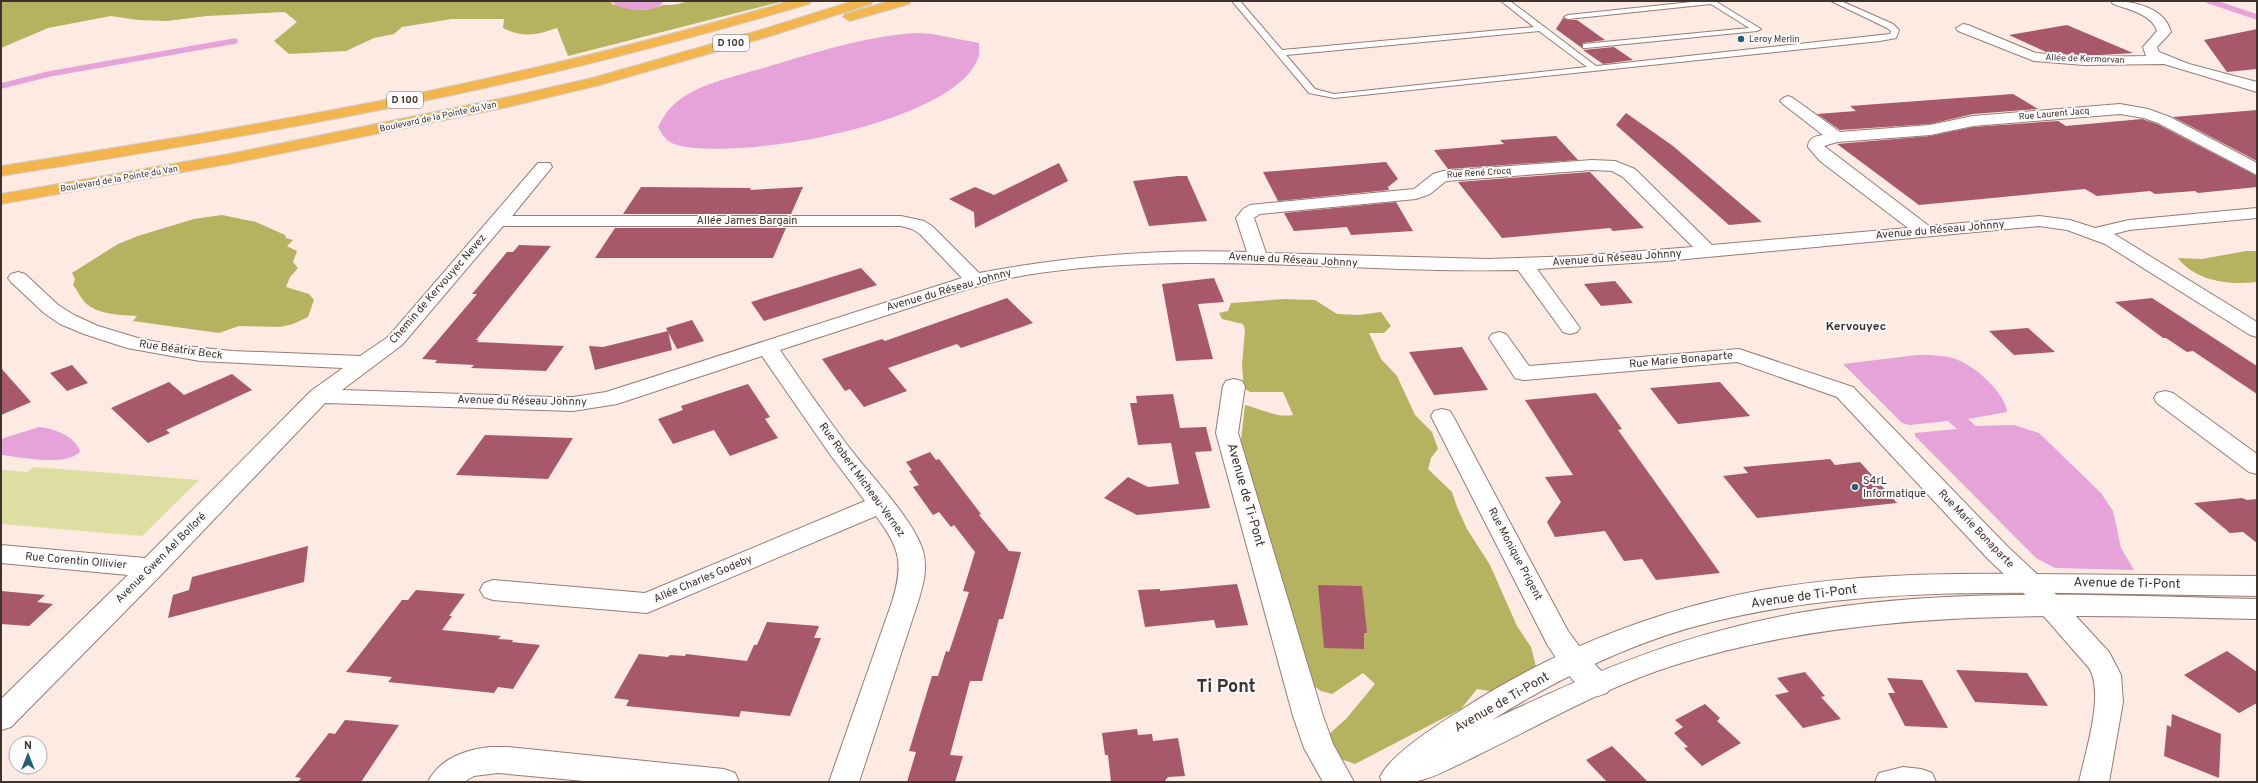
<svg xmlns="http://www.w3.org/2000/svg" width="2258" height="783" viewBox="0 0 2258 783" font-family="Overpass,sans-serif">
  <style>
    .green { fill: #dedea3 }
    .forest { fill: #b5b260 }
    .water { fill: #e5a3da }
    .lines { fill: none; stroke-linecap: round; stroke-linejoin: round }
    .stream { stroke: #e5a3da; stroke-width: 5.5 }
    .building { fill: #a7586a }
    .service-casing { stroke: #987c73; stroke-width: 2 }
    .minor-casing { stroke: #987c73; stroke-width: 2 }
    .tertiary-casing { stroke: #987c73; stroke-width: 2 }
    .trunk-casing { stroke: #d1cecd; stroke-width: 2 }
    .service { fill: #fff; fill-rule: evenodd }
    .minor { fill: #fff; fill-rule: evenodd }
    .tertiary { fill: #fff; fill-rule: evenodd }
    .trunk { fill: #f3b64f; fill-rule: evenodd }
    .poi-dot { fill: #255e78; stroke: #fbfbfb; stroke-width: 1.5 }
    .labels { text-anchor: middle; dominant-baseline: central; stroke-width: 4; stroke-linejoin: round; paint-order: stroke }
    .far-poi-label { font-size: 9px; fill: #3e322e; stroke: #fbfbfb; text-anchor: start }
    .far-street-label { font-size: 9px; fill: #3e322e; stroke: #fbfbfb }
    .shield { fill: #fbfbfb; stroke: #776e6c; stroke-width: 1 }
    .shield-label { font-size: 10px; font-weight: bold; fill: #3e322e }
    .street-label { font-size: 11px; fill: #3e322e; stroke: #fbfbfb }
    .poi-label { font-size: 11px; fill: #3e322e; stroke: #fbfbfb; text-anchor: start }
    .neighbourhood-label { font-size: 12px; font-weight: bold; fill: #3e322e; stroke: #fbfbfb }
    .near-street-label { font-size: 13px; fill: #3e322e; stroke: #fbfbfb }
    .near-district-label { font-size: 18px; font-weight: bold; fill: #3e322e; stroke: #fbfbfb }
  </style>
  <rect width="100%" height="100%" fill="#fdeae3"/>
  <path class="green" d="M34,467L199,480L142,536L1,524V470L27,472Z"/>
  <path class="forest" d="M1,1H611L612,4C625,8 637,11 650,9C655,8 659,6 663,5C673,5 677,5 688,1H784L568,56L557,28C537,35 523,38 503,28L504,19H452L402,27L394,34L374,38L346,51L289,54L274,41L297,22L285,12L207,16L167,21L138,20L111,16L48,28L1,48Z
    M222,215L256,222L285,235L286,238L293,240L287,246L297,251L293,262L298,268L290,277L286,287L309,294L314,300L308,317L293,324L280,327L239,326L219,333L133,321L137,316C122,315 101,315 88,305C82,301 78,291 73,285L75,279L72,273L118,244L138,236L194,219Z
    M2246,251H2257V282C2230,285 2196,282 2178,258L2202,259Z
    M1284,299L1315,300L1337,314L1359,315L1381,312L1391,326L1384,333H1369L1381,359L1397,376L1415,415L1432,432L1438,449L1431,458L1428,469L1452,492L1457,507L1467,529L1490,565L1517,626L1531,647L1537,671L1495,692L1477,689L1461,709L1355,764L1333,756L1328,735L1346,719L1375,684L1363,673L1332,694L1321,691L1311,684L1248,494L1241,440L1245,405C1262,409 1276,418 1293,415L1283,392H1250L1244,388L1242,365L1245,330L1243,324L1222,319L1219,313L1228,311L1231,303Z"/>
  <path class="water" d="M612,1H662L663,2C657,14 616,11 612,1Z
    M917,33L932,34L979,43C979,48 980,54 978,58C955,124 734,163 674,144C666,141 662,134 658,127C667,111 670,106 685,96C707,82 736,76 760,69C811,54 864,36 917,33Z
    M1918,355C1931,355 1945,355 1958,360C1975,366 2006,394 2007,412L1968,419L1976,426L2014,425L2039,433L2101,493L2113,511L2121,548L2134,570L2055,568L2036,558L1915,436V433L1957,429L1948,421L1910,425L1902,423L1843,364Z
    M39,427C53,428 77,437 80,452C65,467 21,457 1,455V439Z"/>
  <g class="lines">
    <path class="stream" d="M2209,1L2257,17
      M1,86L49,74L235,41"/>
  </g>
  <path class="building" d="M1563,18L1568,20H1577L1605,40L1583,43L1582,48L1556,29Z
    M2067,25L2133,53L2084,56L2046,52L2009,35Z
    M2257,29V69L2227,72L2204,40Z
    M1614,47L1633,60L1603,64L1583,50Z
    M2013,94L2038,109L1973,114L1930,124L1840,130L1817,114L1856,111L1850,106Z
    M2257,110V161L2173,117Z
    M1626,113L1673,146L1762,222L1729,225L1616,125Z
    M2142,119L2157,124L2257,176V187L2198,193L2195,191L2155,194L2150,191L2097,196L2085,189L1919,205L1837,144L1930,136L1973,127L2058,121L2066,126Z
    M1556,136L1578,160L1448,169L1434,150L1504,144L1500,140Z
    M1386,162L1398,179L1388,187L1389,190L1278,201L1263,172Z
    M1059,163L1068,181L975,228L974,212L949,199L975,187L994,195Z
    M1590,172L1644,228L1613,231L1610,228L1502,238L1458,182Z
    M1178,176H1187L1207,221L1149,226L1133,181Z
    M641,187L751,188L750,190L803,187L791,214H623Z
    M1396,202L1413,231L1351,235L1347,227L1294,231L1284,213Z
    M615,228H786L773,258H595Z
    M519,245L551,246L476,340H479L477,342L564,346L546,371L471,368L474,365L435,363L437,360L422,359L477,294H472L507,252H513Z
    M861,268L877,285L764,321L751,302Z
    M1214,278L1224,302L1198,304L1213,359L1176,361L1162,284Z
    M1615,281L1633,303L1601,306L1584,284Z
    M1007,298L1033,323L961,348L957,344L888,368L907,391L864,407L850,389L845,391L822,359L882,339L885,341Z
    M2152,298L2257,366V394L2193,351L2187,352L2166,338H2163L2115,302Z
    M692,320L704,341L677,349L666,328Z
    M2028,328L2055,352L2014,355L1989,331Z
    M668,331L672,350L595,370L589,346L603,347Z
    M1462,347L1488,390L1434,395L1409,352Z
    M72,365L88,383L67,391L50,373Z
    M1,368L31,402L1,415Z
    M232,374L252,390L166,430L170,433L148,443L111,408L169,382L184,395Z
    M1720,382L1750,416L1678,424L1650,388Z
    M748,384L770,417L765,419L778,438L730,456L714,430L673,444L658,419L683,410L681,406Z
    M1596,393L1622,429L1618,430L1720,573L1656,580L1642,559L1624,561L1605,531L1555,537L1547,522L1561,502L1545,477L1573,475L1525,400Z
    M1173,394L1180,428L1206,427L1212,451L1195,452L1210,508L1137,515L1104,498L1128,477L1148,487L1179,484L1171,443L1138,445L1130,403H1137L1136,396Z
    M485,435L573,438L548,479L456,475Z
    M930,452L936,460L939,459L981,514L979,515L1009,551L1021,552L1003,619H999L982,681H970L950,755L963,756L955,782H907L916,752L909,751L932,676H938L946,651L949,652L969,592L963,591L975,552L954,525L951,527L939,512L933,515L913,487L919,485L909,471L912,470L906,462Z
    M1830,459L1835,465L1860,462L1897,503L1757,518L1723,476L1748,473L1743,467Z
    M2242,498L2247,500L2257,499V543L2243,532L2230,533L2194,503Z
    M308,546L304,582L168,618L173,595L189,590L192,577Z
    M1237,584L1248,625L1216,628L1214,620L1145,627L1138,590L1160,589V591Z
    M1318,585L1362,586L1367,633H1364V649L1324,648Z
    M416,590L465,594L449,616H452L442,630L501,636L498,639L513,640L512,642L540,645L513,689L498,687L494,693L447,688L388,682L392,677L346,672L402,600H408Z
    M1,591L45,595L37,602L53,604L29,626L1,624Z
    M767,622L819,626L814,638H821L790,716L741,711L739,717L626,706L629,700L614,698L639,654L668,657L670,655L685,656L686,654L747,661L754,645H757Z
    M2227,651L2257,672V703L2239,713L2184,675Z
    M1956,670L2027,673L2048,706L1975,702Z
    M1805,672L1825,696L1821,697L1841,719L1803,728L1775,695L1789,692L1777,678Z
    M1887,678L1922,680L1948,728L1905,726L1888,693H1895Z
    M1705,704L1720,718L1717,721L1741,743L1702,766L1684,748L1688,747L1674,733L1683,727L1675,720Z
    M2172,714L2221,734L2219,778L2164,756L2167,725L2171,727Z
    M345,720L399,725L361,782H298L301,778L295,777L329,733L335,734Z
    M1137,729L1138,735L1152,734L1153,741L1178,738L1185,776L1168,777L1164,782H1111L1108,755H1105L1102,733Z
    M1612,746L1648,782H1607L1586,760Z"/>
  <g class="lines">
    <defs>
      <path id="service" d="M1232,1H1240L1282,50L1534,27L1501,1H1510L1596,66L1890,34L1891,31L1887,28L1831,1H1841L1893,24L1899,30L1896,38L1880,41L1334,98L1309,93ZM1539,31L1587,67L1334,94L1315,89L1286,55Z
        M1701,1H1715L1761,29L1757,31L1586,48H1583V44L1749,28L1711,4L1568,19L1564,17L1568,15Z"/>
      <path id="minor" d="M2111,1C2134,1 2164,7 2171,32L2157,47L2159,52L2189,64L2257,82V92L2164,64L2084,65L2034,61L1958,31L1956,28L1963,24L1968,25L2036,53L2084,57L2146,56L2143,47L2157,31C2152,14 2127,9 2113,4Z
        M1788,96L1793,98L1840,132L1930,125L1973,116L2120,104L2148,109L2170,117L2257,163V175L2158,123L2144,118L2120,114L1973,126L1930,135L1837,142L1824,146L1929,226L2039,216L2070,220L2095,228L2129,220L2257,208V218L2129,230L2114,234L2257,322V337L2250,335L2105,244L2067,230L2039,226L1665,261L1537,269L1580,328L1577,332L1570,334L1563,332L1518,270C1358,274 1198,250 1039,273C996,279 954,293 912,307C868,321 824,336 780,350C801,381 823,412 845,442C867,472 913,518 923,551C928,569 923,585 918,602L859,782H829L892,602C904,563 900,548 876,516L647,613L493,600L484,597L480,590L484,583L493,580L645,593L865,501L829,453L762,356L617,404L573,411L325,403L161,575L11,727L1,730V699L128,575L1,563V545L145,558L311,391L343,368L200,361L127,348L84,334L60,324L44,313L11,282L8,278L11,274L18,272L25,274L58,305L74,315L98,326L138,338L167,344L232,351L360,356L388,337L538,163H550L552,167L512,216H901L924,221L932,226L979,273C1069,256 1155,249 1247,252L1236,218L1243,209L1250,205L1414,189L1433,174L1443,171L1592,160L1615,161L1635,169L1712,245L1908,228L1820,161L1808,147C1808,138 1816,136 1823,135L1783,104L1780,101L1783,98ZM1592,170L1612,171L1623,177L1693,247L1577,256L1488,259L1266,253L1254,218L1260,214L1416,199L1430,194L1446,181ZM503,226H901L912,229L920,234L962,278L606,392L573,397H553L342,390L402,345Z
        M1499,332L1506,334L1529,366L1739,349L1853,387L2007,546L2038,575L2109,652L2121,675L2123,702L2109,782H2079C2085,753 2105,694 2089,668L2020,589L1989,560L1837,397L1737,362L1523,380L1515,378L1489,338L1492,334Z
        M1234,379L1242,381L1245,386L1238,433L1323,716L1333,744L1354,782H1323L1304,748L1293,716L1216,433L1223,386L1226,381Z
        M2165,391L2173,393L2257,454V474L2249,472L2157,403L2154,398L2157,393Z
        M1442,409L1450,411L1453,416L1568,631L1585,654L1607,677L1611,685L1607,693C1603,694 1599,697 1595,696C1577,692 1558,660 1548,646L1431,416L1434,411Z
        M489,747H507L724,769L735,773L739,782H595L498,773L474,776L464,782H428C439,759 465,750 489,747Z
        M1903,767L1921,769L1932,773L1936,782H1875L1879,773Z"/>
      <path id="tertiary" d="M2035,574L2257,576V596C2194,595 2130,594 2067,593C1948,592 1828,593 1712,622C1634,641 1559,678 1492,720C1575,681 1648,648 1738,626C1901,584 2090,595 2257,599V619C2062,615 1863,606 1675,665C1607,686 1544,723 1480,754C1465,761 1433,779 1417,781C1407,782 1394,782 1382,782L1380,777C1390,755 1437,725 1458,712C1549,652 1655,610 1762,590C1852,574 1944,573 2035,574Z"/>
      <path id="trunk" d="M790,1H811L809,4C709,33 609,60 507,83C340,121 170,149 1,176V166C170,139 340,112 507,74C602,53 696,28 790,1Z
        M853,1H873L871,4L767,37L600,85L508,107L229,164L1,204V194L229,154L508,97L592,78L757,31Z
        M890,1H911L909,4L850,21L843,17L845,14Z"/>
    </defs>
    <use href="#service" class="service-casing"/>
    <use href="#minor" class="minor-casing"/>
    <use href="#tertiary" class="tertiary-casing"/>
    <use href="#trunk" class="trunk-casing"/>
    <use href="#service" class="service"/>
    <use href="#minor" class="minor"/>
    <use href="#tertiary" class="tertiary"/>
    <use href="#trunk" class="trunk"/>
  </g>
  <g class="poi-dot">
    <circle cx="1741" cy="39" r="4"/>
    <circle cx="1855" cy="487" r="4"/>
  </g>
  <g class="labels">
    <g class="far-poi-label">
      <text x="1749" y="39">Leroy Merlin</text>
    </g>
    <g class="far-street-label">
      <text transform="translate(2085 59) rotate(2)">Allée de Kermorvan</text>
      <text transform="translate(2054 114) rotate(-5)">Rue Laurent Jacq</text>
      <text transform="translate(438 117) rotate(-12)">Boulevard de la Pointe du Van</text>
      <text transform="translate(1479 173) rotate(-4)">Rue René Crocq</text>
      <text transform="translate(119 179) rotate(-10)">Boulevard de la Pointe du Van</text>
    </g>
    <g class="shield">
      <rect x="713" y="35" width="36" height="16" rx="3"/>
      <rect x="387" y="92" width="36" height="16" rx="3"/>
    </g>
    <g class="shield-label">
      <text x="731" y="43">D 100</text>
      <text x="405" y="100">D 100</text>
    </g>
    <g class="street-label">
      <text x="747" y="221">Allée James Bargain</text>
      <text transform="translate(1940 230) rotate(-5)">Avenue du Réseau Johnny</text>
      <text transform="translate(1617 258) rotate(-4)">Avenue du Réseau Johnny</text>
      <text transform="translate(1293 260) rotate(3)">Avenue du Réseau Johnny</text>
      <text transform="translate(438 289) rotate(-49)">Chemin de Kervouyec Nevez</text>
      <text transform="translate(949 290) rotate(-16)">Avenue du Réseau Johnny</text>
      <text transform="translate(181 350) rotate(8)">Rue Béatrix Beck</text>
      <text transform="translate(1681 360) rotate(-5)">Rue Marie Bonaparte</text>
      <text transform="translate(522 401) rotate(1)">Avenue du Réseau Johnny</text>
      <text transform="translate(862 480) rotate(54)">Rue Robert Micheau-Vernez</text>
      <text transform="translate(1976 529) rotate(46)">Rue Marie Bonaparte</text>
      <text transform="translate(1515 554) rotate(62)">Rue Monique Prigent</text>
      <text transform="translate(161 558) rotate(-45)">Avenue Gwen Ael Bolloré</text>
      <text transform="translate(76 561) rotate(5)">Rue Corentin Ollivier</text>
      <text transform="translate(703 579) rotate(-23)">Allée Charles Godeby</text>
    </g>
    <g class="poi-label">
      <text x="1863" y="481">S4rL<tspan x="1863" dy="13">Informatique</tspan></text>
    </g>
    <g class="neighbourhood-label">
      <text x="1856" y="327">Kervouyec</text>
    </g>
    <g class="near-street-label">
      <text transform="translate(1245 495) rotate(74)">Avenue de Ti-Pont</text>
      <text transform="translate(2127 584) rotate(1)">Avenue de Ti-Pont</text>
      <text transform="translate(1804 597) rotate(-8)">Avenue de Ti-Pont</text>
      <text transform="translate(1502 703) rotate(-30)">Avenue de Ti-Pont</text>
    </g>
    <g class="near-district-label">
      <text x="1226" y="687">Ti Pont</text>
    </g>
  </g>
  <rect width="2258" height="783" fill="none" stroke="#3e322e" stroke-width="4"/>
  <g transform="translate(28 755)"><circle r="19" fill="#fbfbfb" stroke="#afaba9"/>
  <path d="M0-3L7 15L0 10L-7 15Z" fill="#255e78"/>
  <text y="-6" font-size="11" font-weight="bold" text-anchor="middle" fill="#3e322e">N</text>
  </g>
</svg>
